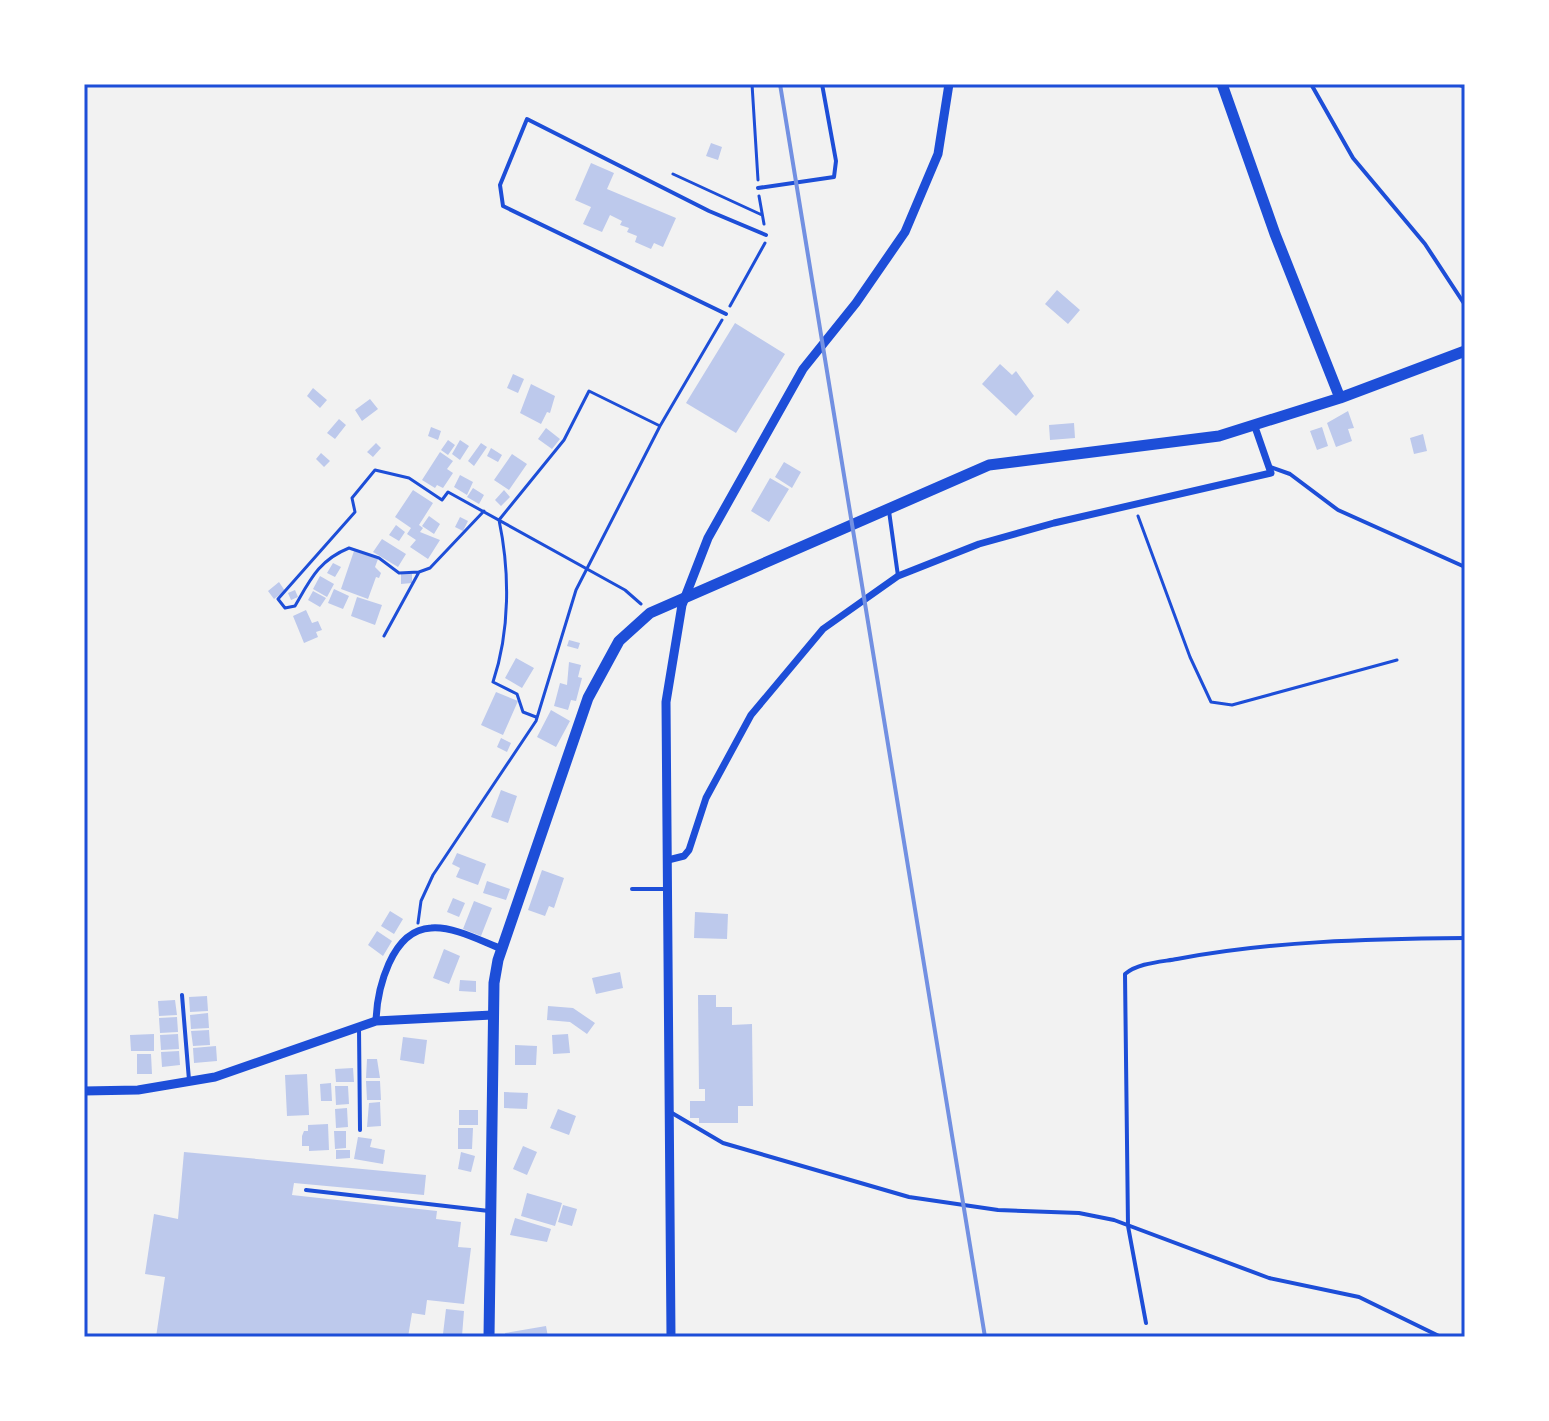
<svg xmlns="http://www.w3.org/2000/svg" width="1549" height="1421" viewBox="0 0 1549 1421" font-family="'Work Sans',sans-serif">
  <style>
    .building { fill: #bdc9ec }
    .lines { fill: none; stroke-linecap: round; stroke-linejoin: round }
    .path { stroke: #1d4ed8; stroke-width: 3 }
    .service { stroke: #1d4ed8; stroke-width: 4 }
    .minor { stroke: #1d4ed8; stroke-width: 7 }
    .tertiary { stroke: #1d4ed8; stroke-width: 9 }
    .primary { stroke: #1d4ed8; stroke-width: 11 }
    .rail { stroke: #7290e2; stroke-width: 4 }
    .neatline { fill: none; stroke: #1d4ed8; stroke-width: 3 }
  </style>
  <rect width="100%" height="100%" fill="#f2f2f2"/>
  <path class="building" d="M711,143L722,147L718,160L706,156Z
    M591,163L614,173L607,189L676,218L663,247L654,243L651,249L635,242L637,236L627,232L629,228L620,225L622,221L610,215L602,232L583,224L591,207L575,200Z
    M1057,290L1080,310L1068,324L1045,304Z
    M735,323L785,354L736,433L686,403Z
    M1000,364L1012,375L1016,371L1034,396L1016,416L982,384Z
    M513,374L524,379L518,393L507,388Z
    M531,384L555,396L550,413L547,412L541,424L520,413Z
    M313,388L327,400L320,408L307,396Z
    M370,399L378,409L362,421L355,410Z
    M1348,411L1354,428L1348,429L1352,441L1336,447L1327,423Z
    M339,419L346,425L335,439L327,433Z
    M1074,423L1075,438L1050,440L1049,425Z
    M431,427L441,431L438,440L428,436Z
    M1322,427L1328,446L1317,450L1310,431Z
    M546,428L560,439L552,449L538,439Z
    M1423,434L1427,451L1414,454L1410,438Z
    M448,440L455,445L448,455L441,450Z
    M460,440L469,446L460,460L452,454Z
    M376,443L381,448L373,457L367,452Z
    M481,443L487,447L474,466L468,461Z
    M491,448L502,455L498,462L487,456Z
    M440,452L453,461L447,469L453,473L443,488L437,485L435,488L422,480Z
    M321,453L330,461L324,467L316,459Z
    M512,454L527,464L509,490L494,480Z
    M784,462L801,472L792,488L775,477Z
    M460,475L473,482L467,495L454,487Z
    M770,478L789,489L769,522L751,511Z
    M473,488L484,495L479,504L467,497Z
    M413,490L433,503L419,525L423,528L420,532L440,540L428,559L410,547L416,540L407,534L411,528L395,517Z
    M504,490L510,497L501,506L495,500Z
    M429,516L440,524L434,534L422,526Z
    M460,517L468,521L463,531L455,527Z
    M396,525L405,532L399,541L389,535Z
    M382,539L406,554L398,567L373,552Z
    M354,551L378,559L375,567L381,573L379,578L376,577L368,599L341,589Z
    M333,563L341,567L335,577L327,573Z
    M401,574H412V583L401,584Z
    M320,576L334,584L327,597L313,589Z
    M279,582L285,591L274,599L268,591Z
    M334,589L349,596L343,609L328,603Z
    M295,590L298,597L291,600L288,593Z
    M313,591L326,598L320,607L308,600Z
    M357,597L382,605L375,625L351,616Z
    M306,610L312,623L318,621L322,630L316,632L318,637L304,643L293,616Z
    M569,640L580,643L578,649L567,646Z
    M516,658L534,668L522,688L505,678Z
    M569,662L581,665L578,677L582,678L576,701L571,700L568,710L554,706L560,683L567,685Z
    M496,692L518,701L503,735L481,725Z
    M551,710L570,721L556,747L537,737Z
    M501,738L511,743L507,752L497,747Z
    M501,790L517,796L508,823L491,817Z
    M457,853L486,864L478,885L456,877L460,868L452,864Z
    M542,870L564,878L554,908L549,906L545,916L528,910Z
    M487,881L510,889L506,900L483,893Z
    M453,898L465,903L459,917L447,912Z
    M474,901L492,908L481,936L463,929Z
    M390,911L403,919L394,934L381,926Z
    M695,912L728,914L727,939L694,938Z
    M377,931L392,941L383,956L368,945Z
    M444,949L460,956L449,984L433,978Z
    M620,972L623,988L596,994L592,978Z
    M460,980L476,981V992L459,991Z
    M698,995H716V1007H732V1025L752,1024L753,1106H738V1123H699V1118H690V1101H705V1089H699Z
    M207,996L208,1011L190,1012L189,997Z
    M175,1000L177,1015L159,1016L158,1001Z
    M548,1006L573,1008L595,1023L587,1034L570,1022L547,1020Z
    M208,1013L209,1028L191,1029L190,1015Z
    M177,1017L178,1032L160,1033L159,1018Z
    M209,1030L210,1045L193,1046L191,1031Z
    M154,1034V1051H131L130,1035Z
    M178,1034L179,1049L161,1050L160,1035Z
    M568,1034L570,1053L553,1054L552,1035Z
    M403,1037L427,1040L424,1064L400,1060Z
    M515,1045L537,1046L536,1065H515Z
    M216,1046L217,1061L194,1063L193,1048Z
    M179,1051L180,1065L162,1067L161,1052Z
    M137,1054H151L152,1074H137Z
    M367,1059H377L380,1078H366Z
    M353,1068L354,1082H336L335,1069Z
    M307,1074L309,1115L287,1116L285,1075Z
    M366,1081H380L381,1100H367Z
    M331,1083L332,1101H321L320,1084Z
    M335,1086H348L349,1104L336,1105Z
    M504,1092L528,1093L527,1109L504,1108Z
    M380,1102L381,1126L367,1127L369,1103Z
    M347,1108L348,1127L336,1128L335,1109Z
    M558,1109L576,1116L569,1135L550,1128Z
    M459,1110H478V1125H459Z
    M328,1124L329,1150L309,1151V1146H302V1136L304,1131H308V1125Z
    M458,1128H473L472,1149H458Z
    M334,1131H346V1148L335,1149Z
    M358,1137L372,1139L370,1147L385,1150L383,1164L354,1159Z
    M523,1146L537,1152L527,1175L513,1169Z
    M336,1150H350V1158L336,1159Z
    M184,1152L426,1175L424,1195L294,1183L292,1195L437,1211L436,1219L461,1222L458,1247L471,1248L464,1304L427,1300L425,1315L412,1313L408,1337H156L165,1277L145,1274L154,1214L178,1219Z
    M461,1152L475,1156L471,1172L458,1169Z
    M527,1193L562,1203L555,1226L521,1216Z
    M563,1205L577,1209L572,1226L558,1222Z
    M515,1218L551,1229L547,1242L510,1235Z
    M446,1309L464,1311L462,1336L443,1334Z
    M546,1326L548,1337H506L505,1333Z"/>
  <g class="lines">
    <path class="path" d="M752,84L758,180
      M1454,84L1465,87
      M673,174L762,215
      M759,196L764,224
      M730,306L765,243
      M1138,516L1190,657L1211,702L1232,705L1397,660
      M419,572L399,573L379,558L349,548C319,560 310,580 295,606L285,608L278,599L355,512L352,498L375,470L409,478L442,500L448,492L625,590L641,604
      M384,636L419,572L430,568L484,511
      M536,717L523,712L517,694L493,682C510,631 510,572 499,520L564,440L589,391L660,426
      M418,923L421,901L433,875L536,721L576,590L660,426L722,320"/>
    <path class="service" d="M1311,84L1353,158L1425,244L1465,305
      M758,188L834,177L836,161L822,84
      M726,314L503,206L500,185L527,119L709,211L766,235
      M1270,467L1290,474L1338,510L1465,567
      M889,511L898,576
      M632,889H666
      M182,995L189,1080
      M359,1028L360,1130
      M672,1113L723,1143L909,1197L998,1210L1079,1213L1114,1220L1269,1278L1359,1297L1441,1337
      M306,1190L489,1211
      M1146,1323L1128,1226L1125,974C1138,963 1160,962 1177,959C1272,941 1368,939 1465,938"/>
    <path class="minor" d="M668,860L684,856L689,850L706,798L751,715L823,629L898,576L979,544L1054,523L1271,473L1255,427
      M376,1021C377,990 391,930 431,928C453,926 481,941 502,949"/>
    <path class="tertiary" d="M84,1091L138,1090L215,1077L376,1021L492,1015
      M671,1337L666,702L682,605L708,538L803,369L856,303L905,232L938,154L949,84"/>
    <path class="primary" d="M1222,84L1275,234L1340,398
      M489,1337L494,983L498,960L588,698L619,641L650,613L989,465L1219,436L1340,398L1465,351"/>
    <path class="rail" d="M780,84L985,1337"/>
  </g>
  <rect width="1549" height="1421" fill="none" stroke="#ffffff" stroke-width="172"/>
  <rect x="86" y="86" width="1377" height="1249" class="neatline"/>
</svg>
